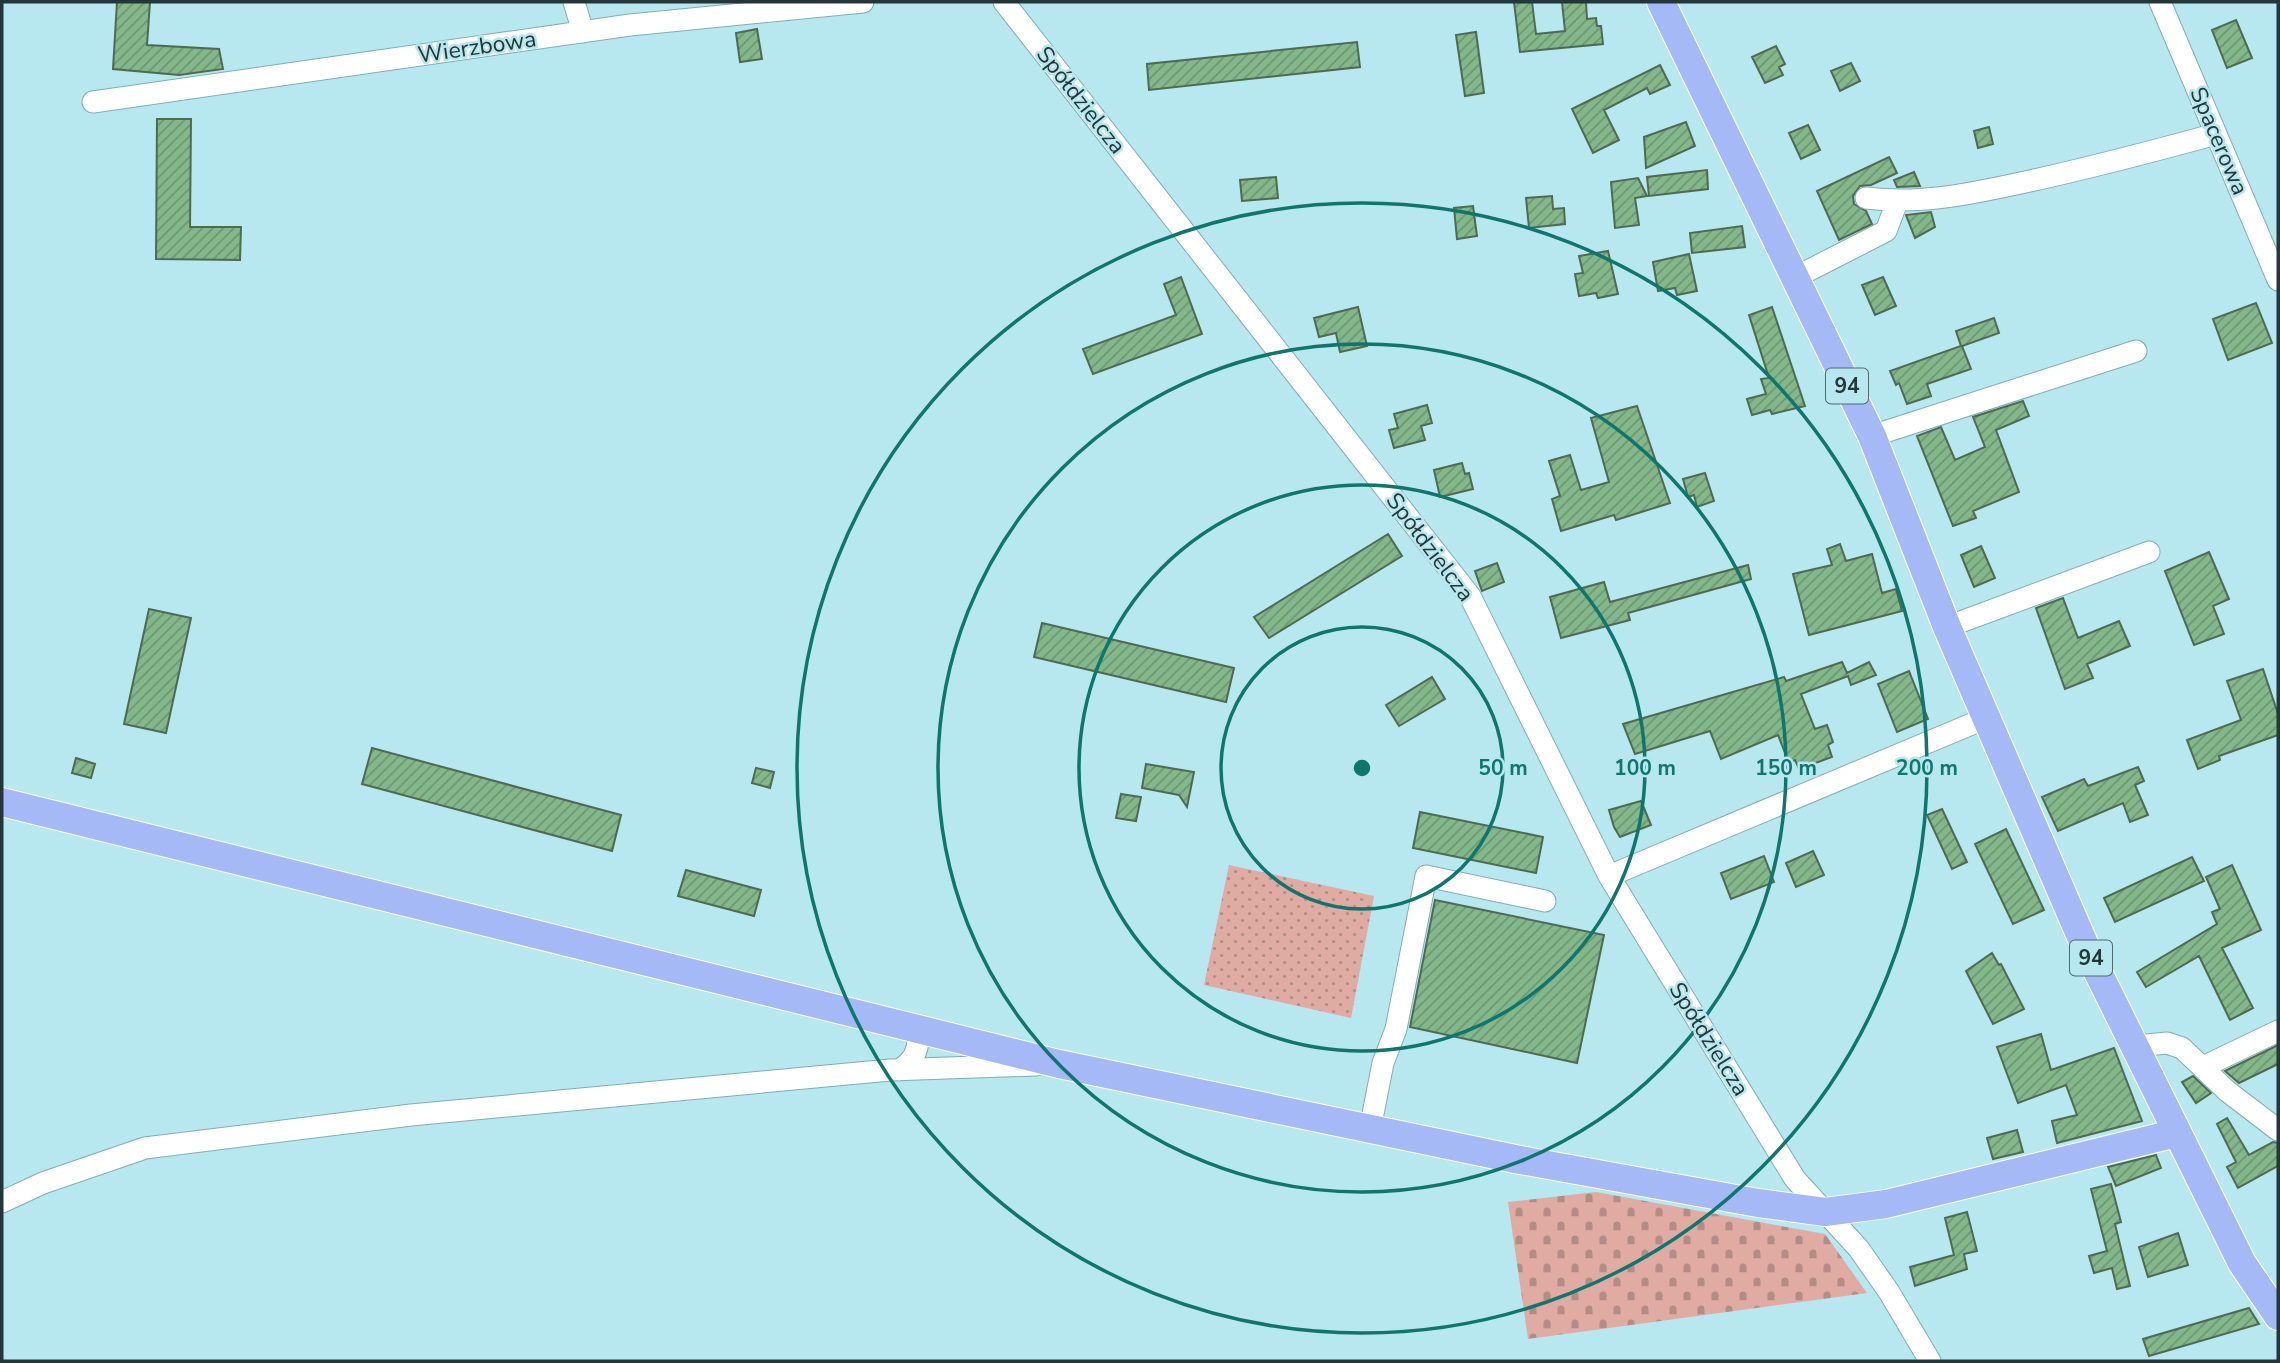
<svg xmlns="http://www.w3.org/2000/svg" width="2280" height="1363" viewBox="0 0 2280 1363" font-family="'Nunito Sans',sans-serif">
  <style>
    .grass { fill: url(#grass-dots) }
    .cemetery { fill: url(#cemetery-stones) }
    .building { fill: url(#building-hatch); stroke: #4e6a52; stroke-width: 2 }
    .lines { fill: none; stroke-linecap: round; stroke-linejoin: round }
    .minor-casing { stroke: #80aeb5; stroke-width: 23 }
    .major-casing { stroke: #fff; stroke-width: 30 }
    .minor { stroke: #fff; stroke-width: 21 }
    .major { stroke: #a4b9f5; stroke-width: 28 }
    .ring { fill: none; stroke: #0f766e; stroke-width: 3.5 }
    .labels { text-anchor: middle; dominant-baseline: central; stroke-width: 5; stroke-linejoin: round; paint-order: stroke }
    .shield { fill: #b7e7ef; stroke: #4f6b70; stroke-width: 2 }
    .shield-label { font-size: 21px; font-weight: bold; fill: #233639 }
    .street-label { font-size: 23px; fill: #233639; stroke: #b7e7ef }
    .centre { fill: #0f766e; stroke: #b7e7ef; stroke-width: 3.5 }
    .ring-label { font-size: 21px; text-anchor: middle; font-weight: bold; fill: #0f766e; stroke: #b7e7ef; stroke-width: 5; stroke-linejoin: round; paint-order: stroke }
  </style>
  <defs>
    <pattern id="grass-dots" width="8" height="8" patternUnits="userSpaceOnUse" patternTransform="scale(1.75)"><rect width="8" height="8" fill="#dfaba3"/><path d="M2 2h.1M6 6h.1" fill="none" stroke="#b48c86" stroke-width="1.8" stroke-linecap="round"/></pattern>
    <pattern id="cemetery-stones" width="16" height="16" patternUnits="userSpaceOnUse" patternTransform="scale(1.75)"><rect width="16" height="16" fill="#dfaba3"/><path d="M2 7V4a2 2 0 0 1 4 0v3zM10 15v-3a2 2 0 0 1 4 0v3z" fill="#b48c86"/></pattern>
    <pattern id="building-hatch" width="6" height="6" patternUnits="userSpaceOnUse" patternTransform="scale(1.75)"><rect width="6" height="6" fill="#84b88a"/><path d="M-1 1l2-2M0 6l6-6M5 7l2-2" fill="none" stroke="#6c9672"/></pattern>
  </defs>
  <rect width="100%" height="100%" fill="#b7e7ef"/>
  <path class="grass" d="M1229,865L1374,896L1351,1018L1204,985Z"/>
  <path class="cemetery" d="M1596,1192L1825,1234L1867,1293L1528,1339L1508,1202Z"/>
  <path class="building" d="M117,2H150L147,45L219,49L223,69L179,75L113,69Z
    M1514,2H1532L1536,34L1565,31L1562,2H1586L1587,19L1596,18L1597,26H1601L1603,44L1520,52Z
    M2236,20L2252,58L2227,68L2212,30Z
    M757,29L762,59L740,62L736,33Z
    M1476,32L1484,93L1465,96L1456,35Z
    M1357,42L1360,67L1149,90L1147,64Z
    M1776,46L1785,64L1779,67L1783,75L1765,83L1752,57Z
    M1851,63L1860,81L1840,91L1831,71Z
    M1660,65L1670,85L1650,94L1647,88L1604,110L1619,140L1593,153L1572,109Z
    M157,119H191L190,227H241L240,260L156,259Z
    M1686,122L1695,146L1646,168L1644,137Z
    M1808,125L1820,150L1801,159L1789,133Z
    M1989,127L1993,144L1978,148L1974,131Z
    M1889,157L1897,173L1871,185L1860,186L1853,196L1854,204L1866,211L1872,224L1839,240L1817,191Z
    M1707,170L1708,189L1649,196L1647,177Z
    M1914,172L1920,186L1897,187L1894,180Z
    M1276,177L1278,198L1242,201L1240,180Z
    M1638,178L1647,196L1635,198L1639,225L1615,228L1611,182Z
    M1552,196L1553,209L1564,208L1565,224L1529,228L1526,198Z
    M1473,206L1477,236L1457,239L1454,208Z
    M1931,212L1935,227L1915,238L1906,215Z
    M1742,226L1745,247L1692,253L1690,233Z
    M1608,251L1618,294L1598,298L1596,293L1579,296L1575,274L1583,273L1579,256Z
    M1689,254L1697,291L1677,295L1675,288L1658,291L1653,262Z
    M1181,277L1202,334L1093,374L1083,349L1176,315L1164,284Z
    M1883,277L1896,306L1875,315L1862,285Z
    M2256,303L2272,343L2228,360L2213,319Z
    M1358,307L1367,346L1340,352L1336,333L1319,337L1314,318Z
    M1772,307L1805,406L1772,414L1770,410L1752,415L1747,399L1766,394L1761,379L1769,378L1749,315Z
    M1994,318L1999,333L1962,346L1971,369L1927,384L1931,396L1907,404L1899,383L1896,385L1890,371L1961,346L1956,331Z
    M2023,401L2029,416L1996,430L2019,492L1973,511L1976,518L1953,526L1917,436L1941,427L1955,460L1985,447L1973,417Z
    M1427,405L1432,423L1421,426L1425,440L1394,448L1389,430L1398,428L1394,414Z
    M1637,406L1670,503L1616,520L1614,515L1561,531L1552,499L1560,496L1549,461L1570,455L1581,490L1609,482L1591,418Z
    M1462,463L1465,474L1469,473L1473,489L1440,497L1434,470Z
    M1705,473L1714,501L1697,507L1694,495L1688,497L1683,479Z
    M1388,534L1402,556L1269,638L1254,617Z
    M1840,544L1846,561L1872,554L1882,593L1896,589L1902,611L1809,635L1793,574L1832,565L1827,549Z
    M1981,546L1995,578L1974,587L1961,555Z
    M2209,552L2229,599L2213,606L2224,634L2194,645L2165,571Z
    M1497,563L1504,582L1482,591L1475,571Z
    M1748,565L1751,579L1628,613L1630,620L1561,638L1550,597L1604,582L1610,602Z
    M2063,598L2078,638L2119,621L2130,646L2087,664L2093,678L2065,689L2036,608Z
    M149,609L191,618L166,733L124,724Z
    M1042,623L1234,668L1226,702L1034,657Z
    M1842,662L1847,673L1869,662L1876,675L1851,685L1848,676L1801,694L1815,729L1827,725L1833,742L1828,745L1832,757L1799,769L1795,760L1789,763L1778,735L1721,759L1710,731L1635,754L1623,724L1784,677L1786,681Z
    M2263,669L2278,714V735L2219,756L2220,760L2198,769L2187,740L2241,720L2227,681Z
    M1909,671L1928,719L1897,732L1878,684Z
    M1432,677L1445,699L1399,726L1386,705Z
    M372,748L621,815L612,851L362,784Z
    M76,758L95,764L91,778L72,773Z
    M1146,764L1194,772L1187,807L1179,795L1142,788Z
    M2138,767L2144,781L2135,785L2148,815L2130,822L2123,803L2058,831L2042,797L2084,779L2088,786Z
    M756,768L774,772L770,788L752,783Z
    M1121,794L1141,797L1136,821L1116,818Z
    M1641,801L1651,825L1620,837L1614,827L1609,810Z
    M1942,809L1967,862L1952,869L1927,815Z
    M1420,812L1543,837L1536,873L1413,848Z
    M2006,829L2044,910L2013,924L1975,844Z
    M1813,851L1824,875L1796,887L1786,863Z
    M1764,856L1774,882L1731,899L1721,873Z
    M2192,857L2204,881L2115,922L2104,898Z
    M2232,865L2261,930L2222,948L2253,1008L2230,1020L2199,956L2146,987L2137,972L2217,924L2212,912L2220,909L2206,877Z
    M686,870L761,890L754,916L678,896Z
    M1435,900L1604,935L1577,1063L1410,1027Z
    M1992,953L1999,965L2001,964L2024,1009L1993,1024L1966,971Z
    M2041,1034L2051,1070L2114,1048L2142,1121L2057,1143L2052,1121L2077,1115L2066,1085L2018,1103L1997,1047Z
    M2278,1045V1064L2239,1083L2225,1071Z
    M2193,1076L2211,1093L2196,1103L2182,1082Z
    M2227,1118L2249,1155L2273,1142L2278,1143V1166L2238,1188L2227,1167L2236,1162L2217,1124Z
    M2017,1130L2023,1152L1993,1159L1987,1138Z
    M2156,1155L2161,1168L2116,1186L2108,1167Z
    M2111,1184L2121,1222L2115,1224L2130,1286L2117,1289L2112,1268L2094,1273L2089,1256L2107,1251L2091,1189Z
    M1967,1212L1977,1251L1964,1254L1967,1269L1915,1286L1910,1267L1954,1255L1945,1218Z
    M2178,1233L2188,1265L2148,1277L2139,1247Z
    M2249,1308L2259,1324L2149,1356L2143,1339Z"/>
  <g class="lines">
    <defs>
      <path id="minor" d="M574,2L583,32
        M1004,2L1470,596L1609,876L1795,1179L1859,1249L1889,1292L1930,1361
        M2160,2L2278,280
        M93,102L630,25L863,2
        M1866,198C1922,205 1975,193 2030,181C2093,167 2154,151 2216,134
        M1794,278L1886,231L1897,202
        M1872,436L2136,351
        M1947,627L2149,552
        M1609,876L1986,718
        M2136,1046L2167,1043L2182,1048L2227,1091L2278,1130
        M2203,1067L2278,1031
        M899,1070C915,1061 922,1045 915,1028
        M1370,1129L1383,1063L1396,1029L1426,876L1545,901
        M2,1202L43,1183L145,1148L411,1115L890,1070L1036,1065"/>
      <path id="major" d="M1661,2L1872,436L1947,627L2085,946L2242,1263L2278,1316
        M2,802L1059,1064L1515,1159L1758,1203L1825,1212L1886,1204L2177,1133"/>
    </defs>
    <use href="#minor" class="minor-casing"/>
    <use href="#major" class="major-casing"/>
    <use href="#minor" class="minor"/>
    <use href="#major" class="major"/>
  </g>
  <g class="ring">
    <circle cx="1362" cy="768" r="141"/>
    <circle cx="1362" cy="768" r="283"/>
    <circle cx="1362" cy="768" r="424"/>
    <circle cx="1362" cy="768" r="565"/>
  </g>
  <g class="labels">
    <g class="shield">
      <rect x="1826" y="368.5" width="42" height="35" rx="5"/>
      <rect x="2070" y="940.5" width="42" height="35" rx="5"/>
    </g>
    <g class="shield-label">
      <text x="1847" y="386">94</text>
      <text x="2091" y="958">94</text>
    </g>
    <g class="street-label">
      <text transform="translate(477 47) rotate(-8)">Wierzbowa</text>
      <text transform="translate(1081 100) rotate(52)">Spółdzielcza</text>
      <text transform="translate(2219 141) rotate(67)">Spacerowa</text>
      <text transform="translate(1430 547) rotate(53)">Spółdzielcza</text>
      <text transform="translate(1709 1039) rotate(58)">Spółdzielcza</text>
    </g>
  </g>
  <circle cx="1362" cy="768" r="10" class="centre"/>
  <g class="ring-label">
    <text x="1503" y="775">50 m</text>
    <text x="1645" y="775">100 m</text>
    <text x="1786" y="775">150 m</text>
    <text x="1927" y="775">200 m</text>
  </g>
  <rect width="2280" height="1363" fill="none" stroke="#233639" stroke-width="7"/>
</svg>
